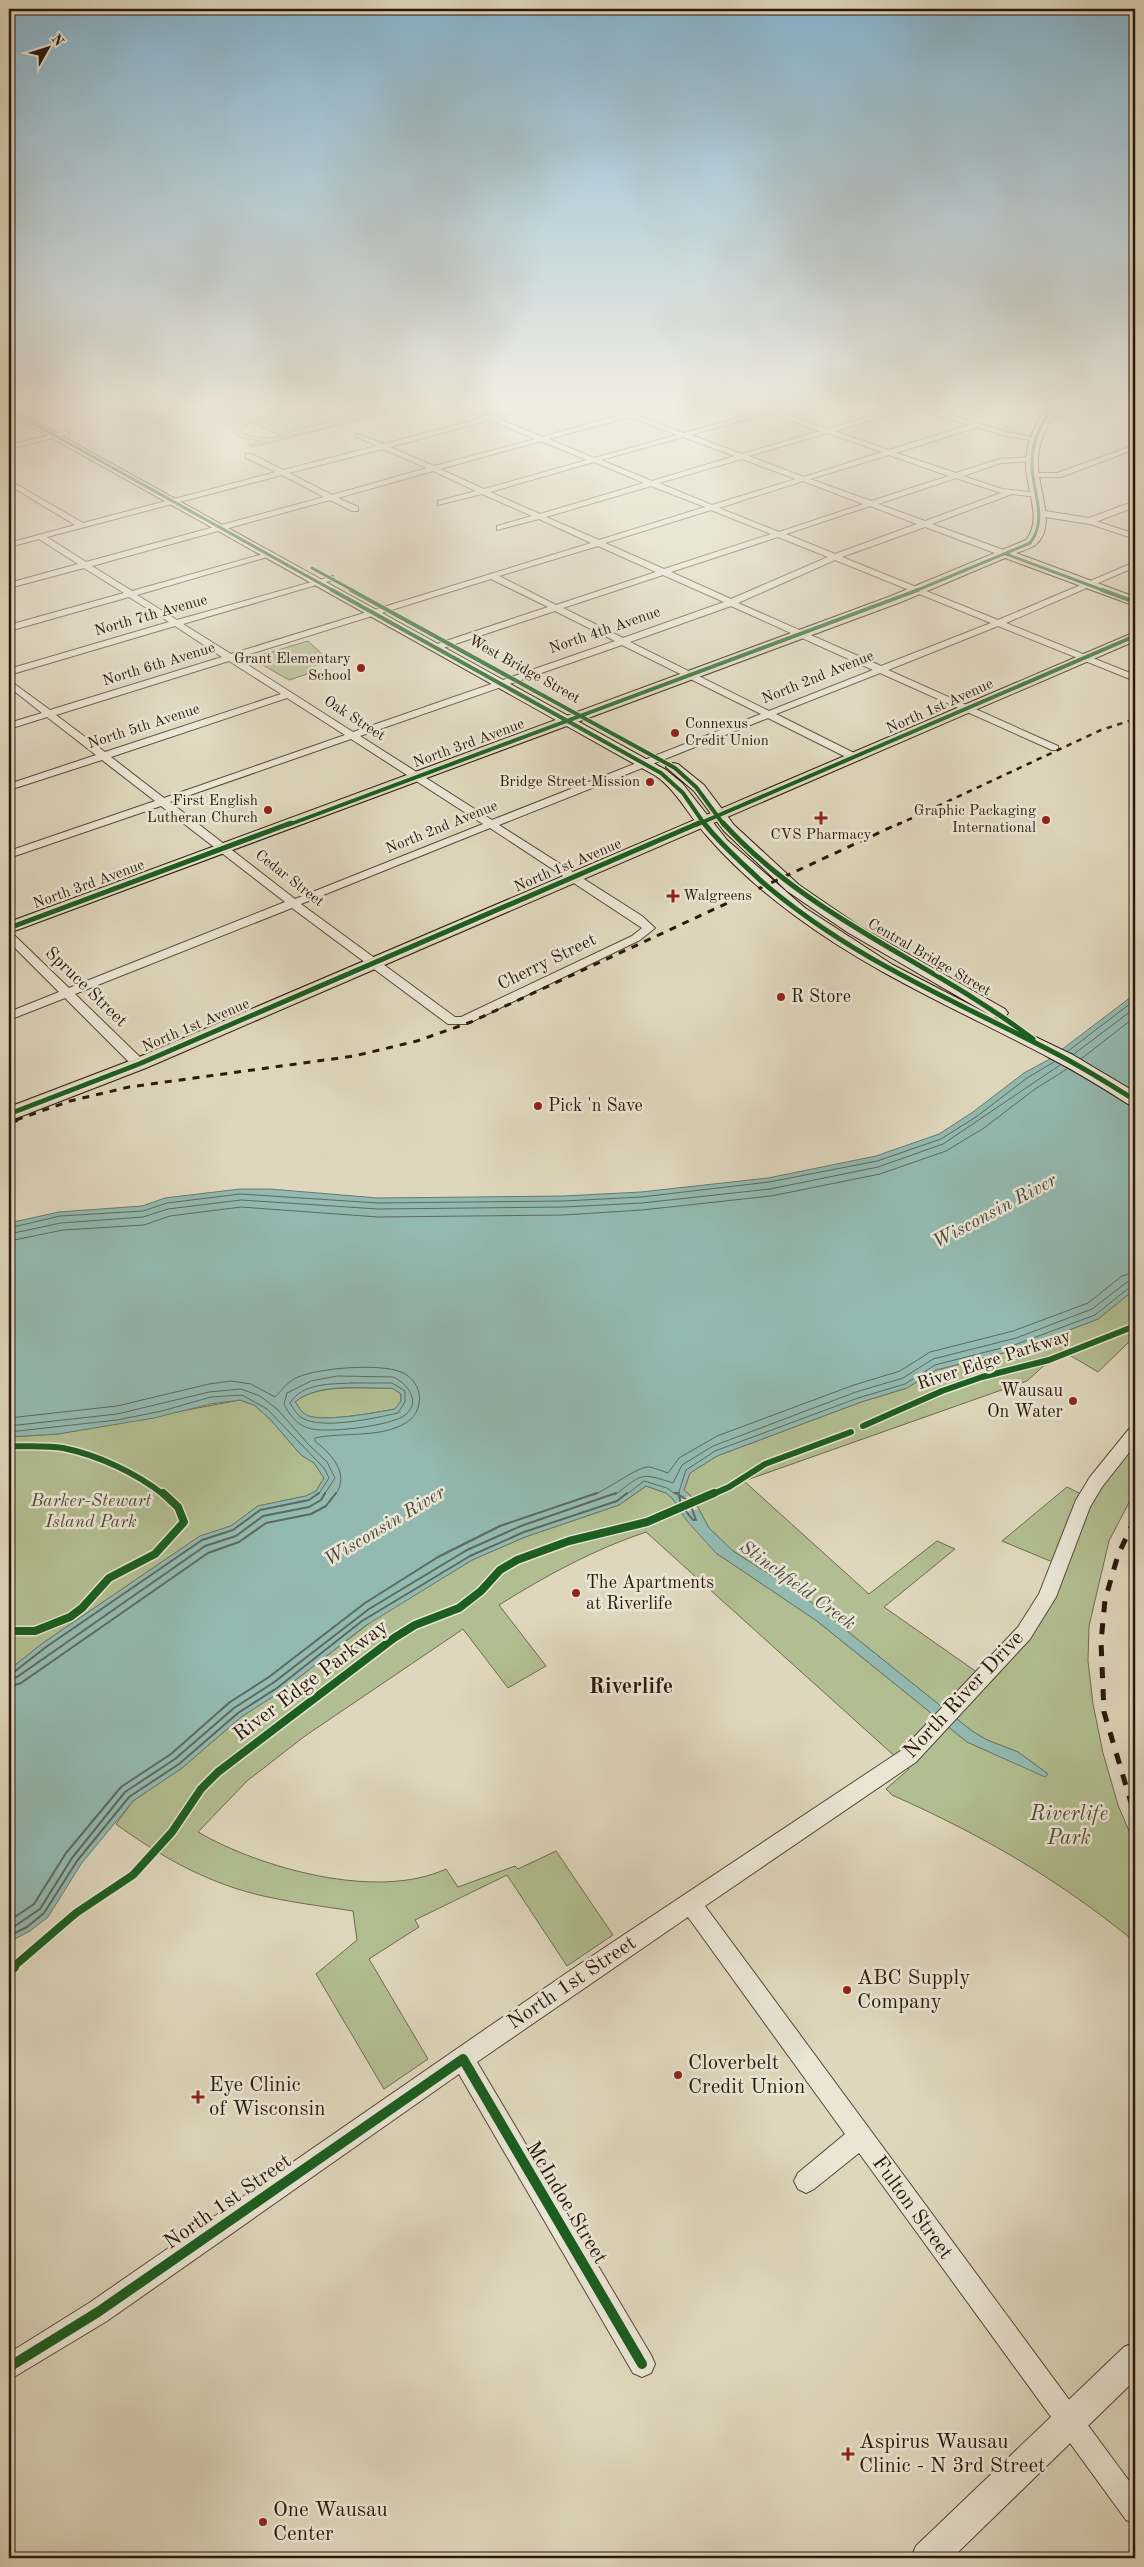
<svg xmlns="http://www.w3.org/2000/svg" width="1144" height="2567" viewBox="0 0 1144 2567" font-family="'Old Standard TT',serif">
  <style>
    .green { fill: #b2be91; stroke: #6e6b4e }
    .water { fill: #93bab1; stroke: #69796f; fill-rule: evenodd }
    .pier { fill: #dfd7bd }
    .lines { fill: none; stroke-linecap: round; stroke-linejoin: round }
    .shore-far1 { stroke: #5e695e; stroke-width: 1 }
    .shore { stroke: #5e695e; stroke-width: 2 }
    .minor-casing { stroke: #564838; stroke-width: 2 }
    .tertiary-casing { stroke: #564838; stroke-width: 2 }
    .secondary-casing { stroke: #29180c; stroke-width: 2 }
    .primary-casing { stroke: #29180c; stroke-width: 2 }
    .minor { fill: #eae5d4; fill-rule: evenodd }
    .tertiary { fill: #eae5d4; fill-rule: evenodd }
    .secondary { fill: #eae5d4; fill-rule: evenodd }
    .primary { fill: #dfd7bd; fill-rule: evenodd }
    .rail-far3 { stroke: #29180c; stroke-width: 2.5; stroke-dasharray: 5.5 5.5; stroke-linecap: butt }
    .rail-far2 { stroke: #29180c; stroke-width: 3; stroke-dasharray: 7 7; stroke-linecap: butt }
    .rail-far1 { stroke: #29180c; stroke-width: 4; stroke-dasharray: 9 9; stroke-linecap: butt }
    .rail { stroke: #29180c; stroke-width: 5; stroke-dasharray: 11 11; stroke-linecap: butt }
    .cycleway-far5-casing { stroke: #eae5d4; stroke-width: 4.5 }
    .cycleway-far4-casing { stroke: #eae5d4; stroke-width: 5.5 }
    .cycleway-far3-casing { stroke: #eae5d4; stroke-width: 8 }
    .cycleway-far2-casing { stroke: #eae5d4; stroke-width: 9 }
    .cycleway-far1-casing { stroke: #eae5d4; stroke-width: 11 }
    .cycleway-casing { stroke: #eae5d4; stroke-width: 13 }
    .cycleway-far5 { stroke: #1b5e20; stroke-width: 3 }
    .cycleway-far4 { stroke: #1b5e20; stroke-width: 4 }
    .cycleway-far3 { stroke: #1b5e20; stroke-width: 5 }
    .cycleway-far2 { stroke: #1b5e20; stroke-width: 6 }
    .cycleway-far1 { stroke: #1b5e20; stroke-width: 8 }
    .cycleway { stroke: #1b5e20; stroke-width: 10 }
    .poi-dot { fill: #8f2418; stroke: #eae5d4; stroke-width: 2 }
    .labels { text-anchor: middle; dominant-baseline: central; stroke-width: 5; stroke-linejoin: round; paint-order: stroke }
    .far-street-label { font-size: 15px; fill: #29180c; stroke: #eae5d4 }
    .far-poi-label { font-size: 15px; fill: #29180c; stroke: #eae5d4; text-anchor: end }
    .street-label { font-size: 18px; fill: #29180c; stroke: #eae5d4 }
    .poi-label { font-size: 18px; fill: #29180c; stroke: #eae5d4; text-anchor: start }
    .park-label { font-size: 18px; font-style: italic; fill: #524a34; stroke: #eae5d4 }
    .water-label { font-size: 19px; font-style: italic; fill: #49493e; stroke: #eae5d4 }
    .near-street-label { font-size: 21px; fill: #29180c; stroke: #eae5d4 }
    .near-park-label { font-size: 21px; font-style: italic; fill: #524a34; stroke: #eae5d4 }
    .near-poi-label { font-size: 21px; fill: #29180c; stroke: #eae5d4; text-anchor: start }
    .near-neighbourhood-label { font-size: 22px; font-weight: bold; fill: #29180c; stroke: #eae5d4 }
  </style>
  <rect width="100%" height="100%" fill="#dfd7bd"/>
  <filter id="stains"><feTurbulence type="fractalNoise" baseFrequency=".004" numOctaves="4"/><feColorMatrix values="0 0 0 0 .2 0 0 0 0 .09 0 0 0 0 .02 0 0 0 .5 -.17"/></filter>
  <radialGradient id="worn" r=".72"><stop offset=".6" stop-color="#630" stop-opacity="0"/><stop offset="1" stop-color="#630" stop-opacity=".3"/></radialGradient>
  <path class="green" d="M308,406H320L249,423L241,429L242,432C265,449 340,423 366,415L372,410L369,406H379L381,410L388,413L253,447L249,445L261,441L242,438L233,433V429L226,425Z
    M330,406H340L361,414L279,435L254,424Z
    M308,641L321,653V661L307,674L289,680L254,660L258,656Z
    M1135,1289V1344L1130,1341L1098,1372L1061,1350L1027,1381L744,1481L869,1594L937,1541L955,1549L884,1607L991,1682C1023,1647 1052,1614 1067,1568L1002,1541L1067,1487L1093,1500L1107,1478L1135,1445V1491L1109,1541L1089,1626L1088,1661L1093,1704L1103,1753L1118,1805L1135,1845V1942C1058,1879 982,1835 892,1795L886,1789L909,1769L646,1532C595,1549 545,1576 499,1605L546,1666L508,1688L463,1629L305,1736L247,1781L198,1832C260,1868 377,1901 446,1869L458,1887L515,1866L518,1869L556,1851L613,1935L567,1966L507,1875L415,1920L419,1927L369,1959L428,2059L384,2089L316,1974L357,1940L353,1911C321,1906 287,1902 255,1894C204,1881 158,1855 116,1824L133,1801L182,1768L241,1717L280,1692L376,1618L472,1560L525,1537L619,1505L646,1486L666,1493L672,1498L716,1553L817,1621L967,1742L1003,1758L1048,1774L1018,1752L987,1740L972,1731L806,1598L733,1551L709,1528L693,1498L684,1490L690,1473L717,1456L861,1402L907,1388L936,1370L1019,1349L1098,1319Z
    M392,1388L401,1394V1401L395,1409C379,1412 317,1424 304,1414C301,1411 297,1405 295,1401C322,1383 360,1389 392,1388Z
    M240,1400L254,1405L270,1419L301,1455L314,1463L324,1478L316,1491L306,1496L258,1506L231,1526L200,1536L43,1643L9,1670V1437L58,1434Z"/>
  <path class="water" d="M1135,994V1289L1098,1319L1019,1349L936,1370L907,1388L861,1402L717,1456L690,1473L684,1490L693,1498L709,1528L733,1551L806,1598L972,1731L987,1740L1018,1752L1048,1774L1045,1777L967,1742L817,1621L716,1553L687,1521L672,1498L666,1493L646,1486L619,1505L525,1537L472,1560L365,1626L280,1692L241,1717L182,1768L133,1801L81,1864L48,1917L30,1931L9,1942V1670L43,1643L200,1536L231,1526L258,1506L306,1496L316,1491L324,1478L314,1463L301,1455L270,1419L254,1405L240,1400L210,1404L154,1418L58,1434L9,1437V1223L59,1212L142,1206L165,1198L240,1189H270L378,1198L564,1196L641,1192L768,1178L876,1156L939,1134L973,1112L1024,1073L1048,1060ZM392,1388L401,1394V1401L395,1409C379,1412 317,1424 305,1414C301,1412 298,1405 295,1402C319,1382 362,1389 392,1388Z"/>
  <path class="pier" d="M689,1496L692,1499L696,1498L699,1504L696,1506L698,1509L678,1514L674,1507L683,1503L681,1500Z"/>
  <g class="lines">
    <path class="shore-far1" d="M1068,1051L1135,1000
      M1074,1054L1135,1008
      M1081,1059L1135,1017
      M9,1228L60,1216L143,1211L167,1203L240,1194L378,1203L564,1201L641,1197L769,1182L877,1161L941,1139L976,1117L1027,1078L1054,1062
      M9,1234L61,1223L143,1217L168,1209L241,1200L378,1209L564,1207L642,1203L770,1189L878,1167L943,1144L1060,1065
      M9,1241L63,1230L144,1225L170,1216L241,1207L378,1217L564,1215L642,1210L771,1196L880,1174L946,1151L984,1128L1035,1089L1067,1069
      M338,1376L393,1377C407,1383 422,1402 405,1415C392,1426 324,1434 308,1428C296,1424 289,1414 284,1404L287,1393L311,1381Z
      M352,1383H392L405,1391V1402L398,1413C375,1418 323,1430 302,1418C297,1415 293,1408 290,1403C302,1383 331,1384 352,1383Z
      M9,1418L117,1406L209,1384L231,1381L251,1384L275,1397C282,1390 288,1381 298,1377C319,1368 380,1363 401,1372C425,1382 426,1414 402,1425C376,1438 343,1432 315,1438V1441C331,1454 351,1474 335,1495
      M9,1426L117,1414L209,1392L241,1389L260,1396L277,1409L309,1445L327,1462L335,1478L324,1495
      M9,1432L117,1420L162,1411L211,1397L242,1395L267,1409L324,1468L329,1478L318,1495
      M593,1495C609,1489 638,1466 649,1467C655,1468 662,1471 668,1473L679,1458L717,1436L854,1385L900,1371L930,1352L1013,1331L1088,1303L1122,1276L1135,1272
      M615,1495C642,1474 640,1472 673,1483L682,1465L713,1446L856,1392L903,1378L933,1359L1016,1338L1092,1309L1127,1282L1135,1280
      M626,1495L644,1481L667,1488L677,1495
      M678,1495L686,1470L715,1451L858,1398L905,1384L935,1365L1017,1344L1095,1315L1130,1287L1135,1286"/>
    <path class="shore" d="M675,1493H679
      M679,1495L689,1501L696,1520H693L681,1505Z
      M9,1673L14,1672L46,1647L202,1540L233,1530L260,1510L309,1500L319,1493
      M9,1679L17,1677L205,1546L236,1536L263,1516L309,1507L321,1500L325,1493
      M9,1687L21,1683L208,1553L239,1542L266,1523L311,1514L326,1506L336,1493
      M9,1921L34,1904L66,1853L121,1787L171,1754L230,1702L269,1677L365,1603L438,1557L500,1526L597,1493
      M9,1930L40,1909L72,1858L125,1792L175,1759L234,1708L273,1683L369,1609L467,1550L521,1526L616,1493
      M9,1936L27,1927L44,1913L77,1861L129,1797L179,1764L238,1713L277,1688L362,1621L470,1556L524,1532L617,1501L627,1493"/>
    <defs>
      <path id="minor" d="M457,406C469,405 479,416 491,416C507,416 523,406 539,406L497,418L542,437L623,414L603,406H611L630,413L664,406L636,415L684,433L762,411L763,409L789,406L775,411L827,429L906,406H921L1006,432L1038,438L1036,441L1005,436L977,427L896,453L956,473L1000,459L1035,457V461L1001,463L963,476L1002,489L1038,493V497L1012,494L932,524L1009,552V556H1003L925,527L842,557L998,620L1135,562V567L1006,623L1135,675V681L998,626L888,670L1058,746V750H1052L880,673L776,714L860,756V760H852L768,718L499,825L642,916L655,928L640,940L467,1024H448L292,908L75,994L144,1061L145,1064L144,1067H134L65,998L9,1020V1012L59,992L9,942V933L13,934L69,988L285,902L161,806L9,858V851L155,801L102,760L9,790V784L96,755L47,717L9,729V723L42,713L9,687V680L50,710L222,657L175,626L9,675V669L169,622L129,597L9,631V625L124,593L84,568L9,588V583L78,564L39,539L9,547V543L75,525L9,485V480L83,523L276,472L246,458V454H252L283,470L377,446L356,436V434L384,444L483,418ZM913,408L969,425L889,450L834,431ZM768,413L820,431L742,454L691,435ZM629,417L677,435L594,458L549,439ZM490,420L535,439L434,466L390,447ZM827,433L882,452L804,477L749,456ZM683,437L735,456L652,481L601,460ZM541,441L587,460L484,489L440,469ZM383,449L427,468L332,495L289,473ZM889,455L949,476L871,501L810,479ZM742,459L796,479L712,505L659,483ZM594,462L644,483L540,514L490,492ZM433,471L476,491L438,501V505L482,494L532,516L497,526V530L539,519L591,543L231,654L183,624L333,580V576L177,620L137,595L274,555L267,553L132,591L92,566L330,500L352,511H358V507L338,498ZM282,475L324,497L86,562L47,537ZM956,478L1001,493L925,521L878,504ZM803,481L863,504L779,532L719,508ZM651,486L705,507L599,540L546,517ZM870,506L917,524L835,554L786,534ZM711,510L771,534L664,569L605,543ZM778,537L828,557L731,599L671,572ZM598,546L656,572L556,605L499,576ZM835,560L991,623L881,666L738,603ZM663,575L724,602L623,638L563,608ZM491,579L548,607L434,645V649H440L555,611L615,641L353,732L237,658ZM731,606L873,670L769,711L630,642ZM622,645L761,714L492,820L360,736ZM229,661L281,694L105,752L56,715ZM287,698L345,735L164,798L111,757ZM351,739L483,824L295,899L170,802ZM490,828L642,928L632,936L461,1017H455L301,904Z
        M67,431L69,434L9,449V445Z
        M1135,445V449L1061,477H1033L1029,475L1033,473H1057Z
        M1090,519L1135,534V539L1087,523L1086,521Z
        M1135,1428V1445L1102,1487L1090,1507L1056,1597L1030,1639L916,1762L705,1906L1135,2489V2524L1126,2520L859,2153L814,2189L806,2193L798,2189L794,2181L798,2173L845,2134L688,1917L477,2062L651,2355L655,2364L651,2373L642,2377L633,2373L459,2074L107,2321L9,2380V2353L89,2303L571,1970L902,1750L1018,1627L1039,1594L1076,1500L1090,1477L1129,1429Z"/>
      <path id="tertiary" d="M1135,501V507L1090,524L1039,516L1034,513L1039,510L1089,518Z
        M1135,2342V2380L952,2558H911L916,2546L1124,2347Z"/>
      <path id="secondary" d="M9,407L666,770L682,783L727,840L805,908L893,965L990,1015L847,932L787,891L724,831L694,791L666,767L673,763L678,764L704,785L734,825L799,885L859,926L1005,1009L1008,1013L1005,1017H994L1073,1055L1135,1092V1106L1128,1104C1103,1088 1077,1072 1050,1058C963,1012 873,974 794,915C763,892 732,865 707,836C689,816 678,792 656,776L9,414Z"/>
      <path id="primary" d="M1050,406H1060C1047,424 1037,442 1038,466C1038,489 1058,529 1034,546C1029,549 1022,551 1016,553L1135,597V606L1005,558L901,602L9,933V922L891,596L1026,540C1043,519 1026,490 1026,465C1026,443 1035,422 1050,406Z
        M1135,632V641L146,1068L9,1121V1107L132,1060Z"/>
    </defs>
    <use href="#minor" class="minor-casing"/>
    <use href="#tertiary" class="tertiary-casing"/>
    <use href="#secondary" class="secondary-casing"/>
    <use href="#primary" class="primary-casing"/>
    <use href="#minor" class="minor"/>
    <use href="#tertiary" class="tertiary"/>
    <use href="#secondary" class="secondary"/>
    <use href="#primary" class="primary"/>
    <path class="rail-far3" d="M897,825L1101,730L1135,719"/>
    <path class="rail-far2" d="M16,1120L70,1101L129,1087L354,1056L417,1041L471,1022L900,823"/>
    <path class="rail-far1" d="M9,1123L20,1119"/>
    <path class="rail" d="M1135,1519L1118,1555L1105,1600L1101,1642L1104,1712L1135,1816"/>
    <defs>
      <path id="cycleway-far5" d="M9,410L334,591
        M1006,554L1105,591
        M312,568L354,591
        M915,591L1030,543C1048,520 1033,493 1032,467C1031,444 1040,423 1055,406"/>
      <path id="cycleway-far4" d="M332,590L661,773L683,793L705,825
        M351,590L675,768L696,787L724,825
        M1102,590L1135,602
        M288,825L918,590
        M696,825L1135,636"/>
      <path id="cycleway-far3" d="M704,823C720,844 741,862 760,880C851,959 952,999 1057,1054C1084,1068 1109,1084 1135,1100
        M723,823C810,919 932,962 1033,1039
        M9,928L291,823
        M9,1114L139,1064L699,823"/>
      <path id="cycleway-far2" d="M863,1426L942,1391L982,1377L1049,1360L1135,1326
        M9,1446C27,1447 45,1445 63,1448C98,1455 136,1473 164,1495
        M711,1495L729,1487L765,1464L851,1432"/>
      <path id="cycleway-far1" d="M9,1631H35L70,1617L82,1608L109,1578L155,1554L184,1522L178,1507L163,1493
        M12,1968L76,1913L133,1875L172,1832L201,1789L218,1772L394,1638L415,1625L459,1608L481,1591L500,1570L517,1560L569,1541L647,1522L714,1493"/>
      <path id="cycleway" d="M9,1971L14,1967
        M9,2367L98,2312L463,2059L642,2364"/>
    </defs>
    <use href="#cycleway-far5" class="cycleway-far5-casing"/>
    <use href="#cycleway-far4" class="cycleway-far4-casing"/>
    <use href="#cycleway-far3" class="cycleway-far3-casing"/>
    <use href="#cycleway-far2" class="cycleway-far2-casing"/>
    <use href="#cycleway-far1" class="cycleway-far1-casing"/>
    <use href="#cycleway" class="cycleway-casing"/>
    <use href="#cycleway-far5" class="cycleway-far5"/>
    <use href="#cycleway-far4" class="cycleway-far4"/>
    <use href="#cycleway-far3" class="cycleway-far3"/>
    <use href="#cycleway-far2" class="cycleway-far2"/>
    <use href="#cycleway-far1" class="cycleway-far1"/>
    <use href="#cycleway" class="cycleway"/>
  </g>
  <linearGradient id="sky" x2="0" y2="1"><stop stop-color="#86b6d2"/><stop offset="0.53" stop-color="#f1ede1"/><stop offset="1" stop-color="#f1ede1" stop-opacity="0"/></linearGradient>
  <rect width="1144" height="765" fill="url(#sky)"/>
  <g class="poi-dot">
    <circle cx="361" cy="668" r="5"/>
    <circle cx="675" cy="733" r="5"/>
    <circle cx="650" cy="782" r="5"/>
    <circle cx="268" cy="810" r="5"/>
    <path d="M818.5 810.5h5v5h5v5h-5v5h-5v-5h-5v-5h5z"/>
    <circle cx="1046" cy="820" r="5"/>
    <path d="M670.5 888.5h5v5h5v5h-5v5h-5v-5h-5v-5h5z"/>
    <circle cx="781" cy="997" r="5"/>
    <circle cx="538" cy="1106" r="5"/>
    <circle cx="1073" cy="1401" r="5"/>
    <circle cx="576" cy="1593" r="5"/>
    <circle cx="847" cy="1990" r="5"/>
    <circle cx="678" cy="2075" r="5"/>
    <path d="M195.5 2089.5h5v5h5v5h-5v5h-5v-5h-5v-5h5z"/>
    <path d="M845.5 2446.5h5v5h5v5h-5v5h-5v-5h-5v-5h5z"/>
    <circle cx="263" cy="2522" r="5"/>
  </g>
  <g class="labels">
    <g class="far-street-label">
      <text transform="translate(151 616) rotate(-16)">North 7th Avenue</text>
      <text transform="translate(605 631) rotate(-19)">North 4th Avenue</text>
      <text transform="translate(159 665) rotate(-17)">North 6th Avenue</text>
      <text transform="translate(524 670) rotate(29)">West Bridge Street</text>
      <text transform="translate(818 678) rotate(-22)">North 2nd Avenue</text>
      <text transform="translate(940 707) rotate(-24)">North 1st Avenue</text>
      <text transform="translate(354 719) rotate(33)">Oak Street</text>
      <text transform="translate(144 727) rotate(-18)">North 5th Avenue</text>
      <text transform="translate(469 744) rotate(-20)">North 3rd Avenue</text>
      <text transform="translate(442 828) rotate(-22)">North 2nd Avenue</text>
      <text transform="translate(568 866) rotate(-23)">North 1st Avenue</text>
      <text transform="translate(289 879) rotate(38)">Cedar Street</text>
      <text transform="translate(89 885) rotate(-20)">North 3rd Avenue</text>
      <text transform="translate(929 958) rotate(30)">Central Bridge Street</text>
      <text transform="translate(196 1026) rotate(-23)">North 1st Avenue</text>
    </g>
    <g class="far-poi-label">
      <text x="351" y="659">Grant Elementary<tspan x="351" dy="17">School</tspan></text>
      <text x="685" y="724" text-anchor="start">Connexus<tspan x="685" dy="17">Credit Union</tspan></text>
      <text x="640" y="782">Bridge Street Mission</text>
      <text x="258" y="801">First English<tspan x="258" dy="17">Lutheran Church</tspan></text>
      <text x="1036" y="811">Graphic Packaging<tspan x="1036" dy="17">International</tspan></text>
      <text x="821" y="835" text-anchor="middle">CVS Pharmacy</text>
      <text x="683" y="896" text-anchor="start">Walgreens</text>
    </g>
    <g class="street-label">
      <text transform="translate(547 962) rotate(-26)">Cherry Street</text>
      <text transform="translate(86 987) rotate(44)">Spruce Street</text>
      <text transform="translate(994 1360) rotate(-18)">River Edge Parkway</text>
    </g>
    <g class="poi-label">
      <text x="791" y="997">R Store</text>
      <text x="548" y="1106">Pick 'n Save</text>
      <text x="1063" y="1391" text-anchor="end">Wausau<tspan x="1063" dy="21">On Water</tspan></text>
      <text x="586" y="1583">The Apartments<tspan x="586" dy="21">at Riverlife</tspan></text>
    </g>
    <g class="park-label">
      <text x="91" y="1501">Barker-Stewart<tspan x="91" dy="21">Island Park</tspan></text>
    </g>
    <g class="water-label">
      <text transform="translate(995 1212) rotate(-28)">Wisconsin River</text>
      <text transform="translate(385 1527) rotate(-31)">Wisconsin River</text>
      <text transform="translate(797 1586) rotate(36)">Stinchfield Creek</text>
    </g>
    <g class="near-street-label">
      <text transform="translate(311 1681) rotate(-37)">River Edge Parkway</text>
      <text transform="translate(964 1695) rotate(-47)">North River Drive</text>
      <text transform="translate(572 1983) rotate(-34)">North 1st Street</text>
      <text transform="translate(228 2202) rotate(-35)">North 1st Street</text>
      <text transform="translate(566 2203) rotate(59)">McIndoe Street</text>
      <text transform="translate(912 2208) rotate(54)">Fulton Street</text>
    </g>
    <g class="near-park-label">
      <text x="1069" y="1814">Riverlife<tspan x="1069" dy="24">Park</tspan></text>
    </g>
    <g class="near-poi-label">
      <text x="857" y="1978">ABC Supply<tspan x="857" dy="24">Company</tspan></text>
      <text x="688" y="2063">Cloverbelt<tspan x="688" dy="24">Credit Union</tspan></text>
      <text x="209" y="2085">Eye Clinic<tspan x="209" dy="24">of Wisconsin</tspan></text>
      <text x="859" y="2442">Aspirus Wausau<tspan x="859" dy="24">Clinic - N 3rd Street</tspan></text>
      <text x="273" y="2510">One Wausau<tspan x="273" dy="24">Center</tspan></text>
    </g>
    <g class="near-neighbourhood-label">
      <text x="631" y="1687">Riverlife</text>
    </g>
  </g>
  <rect width="1144" height="2567" fill="none" stroke="#dfd7bd" stroke-width="30"/>
  <rect x="10" y="10" width="1124" height="2547" fill="none" stroke="#29180c" stroke-width="2.5"/>
  <rect x="15" y="15" width="1114" height="2537" fill="none" stroke="#29180c"/>
  <g transform="translate(48 48) rotate(51)" stroke="#eae5d4" stroke-width="4" paint-order="stroke">
  <path d="M0-4L9 19L0 12L-9 19Z" fill="#29180c"/>
  <text y="-8" font-size="14" font-weight="bold" text-anchor="middle" fill="#29180c">N</text>
  </g>
  <rect width="100%" height="100%" filter="url(#stains)"/>
  <rect width="100%" height="100%" fill="url(#worn)"/>
</svg>
